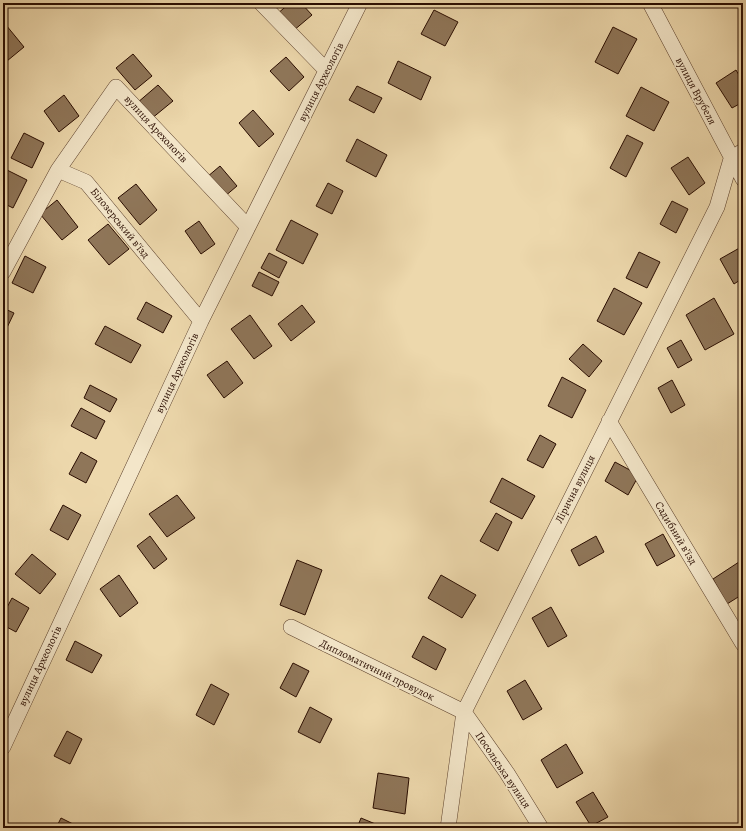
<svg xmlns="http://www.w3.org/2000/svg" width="746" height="831" viewBox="0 0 746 831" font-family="Alegreya,serif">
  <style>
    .building { fill: #8f7659; stroke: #290c00 }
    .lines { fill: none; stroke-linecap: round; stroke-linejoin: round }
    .minor-casing { stroke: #5a3f2b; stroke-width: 16 }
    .minor { stroke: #f3e6c9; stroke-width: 15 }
    .labels { text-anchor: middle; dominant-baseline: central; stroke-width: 3; stroke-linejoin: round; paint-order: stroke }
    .street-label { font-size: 11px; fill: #290c00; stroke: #f3e6c9 }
  </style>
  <rect width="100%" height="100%" fill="#edd8ac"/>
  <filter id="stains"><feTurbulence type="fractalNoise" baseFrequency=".005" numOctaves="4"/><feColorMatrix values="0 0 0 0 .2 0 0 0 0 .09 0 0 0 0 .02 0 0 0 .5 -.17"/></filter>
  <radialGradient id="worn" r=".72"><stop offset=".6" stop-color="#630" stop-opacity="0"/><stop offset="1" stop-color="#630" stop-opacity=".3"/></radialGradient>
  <path class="building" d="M290,3H301L312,15L293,31L277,14Z
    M434,10L458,22L445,46L421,34Z
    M6,25L24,47L7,61L3,56V27Z
    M613,27L637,39L618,74L595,62Z
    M133,54L152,76L135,90L116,68Z
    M286,57L304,77L289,91L270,71Z
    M398,61L431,77L421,100L388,83Z
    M736,70L743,82V102L732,108L716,83Z
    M158,85L173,101L151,119L137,103Z
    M357,86L382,98L374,113L349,100Z
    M641,87L669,102L654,131L626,116Z
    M64,95L79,116L59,132L44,111Z
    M253,110L274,134L259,147L239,123Z
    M24,133L44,143L32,168L11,158Z
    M627,135L643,143L626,177L610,168Z
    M357,139L387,155L376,177L346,161Z
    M688,157L705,183L689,195L671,168Z
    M220,166L237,186L224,197L207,177Z
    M5,169L27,180L13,208L3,203V174Z
    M328,183L343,191L332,214L316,206Z
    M136,184L157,210L140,225L118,198Z
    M57,200L78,227L62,240L40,214Z
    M672,201L688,209L676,233L660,224Z
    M291,220L318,234L303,264L276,250Z
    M199,221L215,244L201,254L185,231Z
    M108,224L129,249L109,265L88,240Z
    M743,246V278L734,284L720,259Z
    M639,252L660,262L647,288L626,278Z
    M269,253L287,262L279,278L261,268Z
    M25,256L46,267L33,293L12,283Z
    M259,272L279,282L272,296L252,286Z
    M614,288L642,303L624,335L597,321Z
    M714,298L734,334L705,350L686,315Z
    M146,302L172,316L163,333L137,319Z
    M302,305L315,322L291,341L278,324Z
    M3,308L14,313L3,336Z
    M250,315L272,346L254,359L231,329Z
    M105,326L141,345L131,363L95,344Z
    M681,340L692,360L678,368L667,348Z
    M583,344L602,361L589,377L569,359Z
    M227,361L243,383L224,398L207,375Z
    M562,377L586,390L572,418L548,406Z
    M672,380L685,405L671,413L658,388Z
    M90,385L117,399L110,412L84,398Z
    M81,408L105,421L96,439L71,426Z
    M540,435L556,444L543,468L527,460Z
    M81,452L97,461L86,483L69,474Z
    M615,462L639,475L628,495L605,481Z
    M502,478L535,496L522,519L490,502Z
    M177,495L195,518L167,537L149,514Z
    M63,505L81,515L68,540L50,530Z
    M496,513L512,522L498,551L480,541Z
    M663,534L675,556L657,566L645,544Z
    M150,536L167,559L154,569L137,546Z
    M596,536L604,552L579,566L571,550Z
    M32,554L56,574L40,594L15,574Z
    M297,560L322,570L305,615L280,605Z
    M742,560L743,594L727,604L713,579Z
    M119,575L138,603L120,617L100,589Z
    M441,575L476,595L462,618L428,598Z
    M12,598L29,608L16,632L3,625V615Z
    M551,607L567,636L548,647L532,618Z
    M423,636L446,649L436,670L412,657Z
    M75,641L102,655L92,673L66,660Z
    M293,663L309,671L296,697L280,688Z
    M525,680L542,709L523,720L507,691Z
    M211,684L229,694L214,725L196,715Z
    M310,707L332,719L320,743L298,732Z
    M67,731L82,739L70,764L54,756Z
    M566,744L583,773L557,788L541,760Z
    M378,773L409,778L405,814L373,808Z
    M593,792L608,817L591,826L576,802Z
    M61,818L81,828H56Z
    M361,818L385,828H357Z"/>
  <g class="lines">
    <defs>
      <path id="minor" d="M261,3L326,70
        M650,3L743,179
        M58,170L116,87L248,227
        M3,272L58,170L86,182L201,321
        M609,421L743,644
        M291,627L464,712L507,773L541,828
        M3,747L201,321L360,3
        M448,828L464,712L717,207L731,159L743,151"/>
    </defs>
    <use href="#minor" class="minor-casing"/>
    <use href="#minor" class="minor"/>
  </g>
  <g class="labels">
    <g class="street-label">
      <text transform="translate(321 82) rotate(-63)">вулиця Археологів</text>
      <text transform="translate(696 91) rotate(62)">вулиця Врубеля</text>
      <text transform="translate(156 129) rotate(47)">вулиця Арехологів</text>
      <text transform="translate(120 223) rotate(51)">Білозерський в'їзд</text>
      <text transform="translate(177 373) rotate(-65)">вулиця Археологів</text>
      <text transform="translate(575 489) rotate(-63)">Лірична вулиця</text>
      <text transform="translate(676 533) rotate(59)">Садибний в’їзд</text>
      <text transform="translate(40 666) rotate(-65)">вулиця Археологів</text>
      <text transform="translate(377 670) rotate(26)">Дипломатичний провулок</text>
      <text transform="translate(503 770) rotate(56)">Посольська вулиця</text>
    </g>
  </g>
  <rect width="746" height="831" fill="none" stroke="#edd8ac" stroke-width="16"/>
  <rect x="4" y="4" width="738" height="823" fill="none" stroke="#290c00" stroke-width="2"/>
  <rect x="8" y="8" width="730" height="815" fill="none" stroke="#290c00"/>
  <rect width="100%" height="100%" filter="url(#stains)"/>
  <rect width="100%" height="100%" fill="url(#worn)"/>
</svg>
